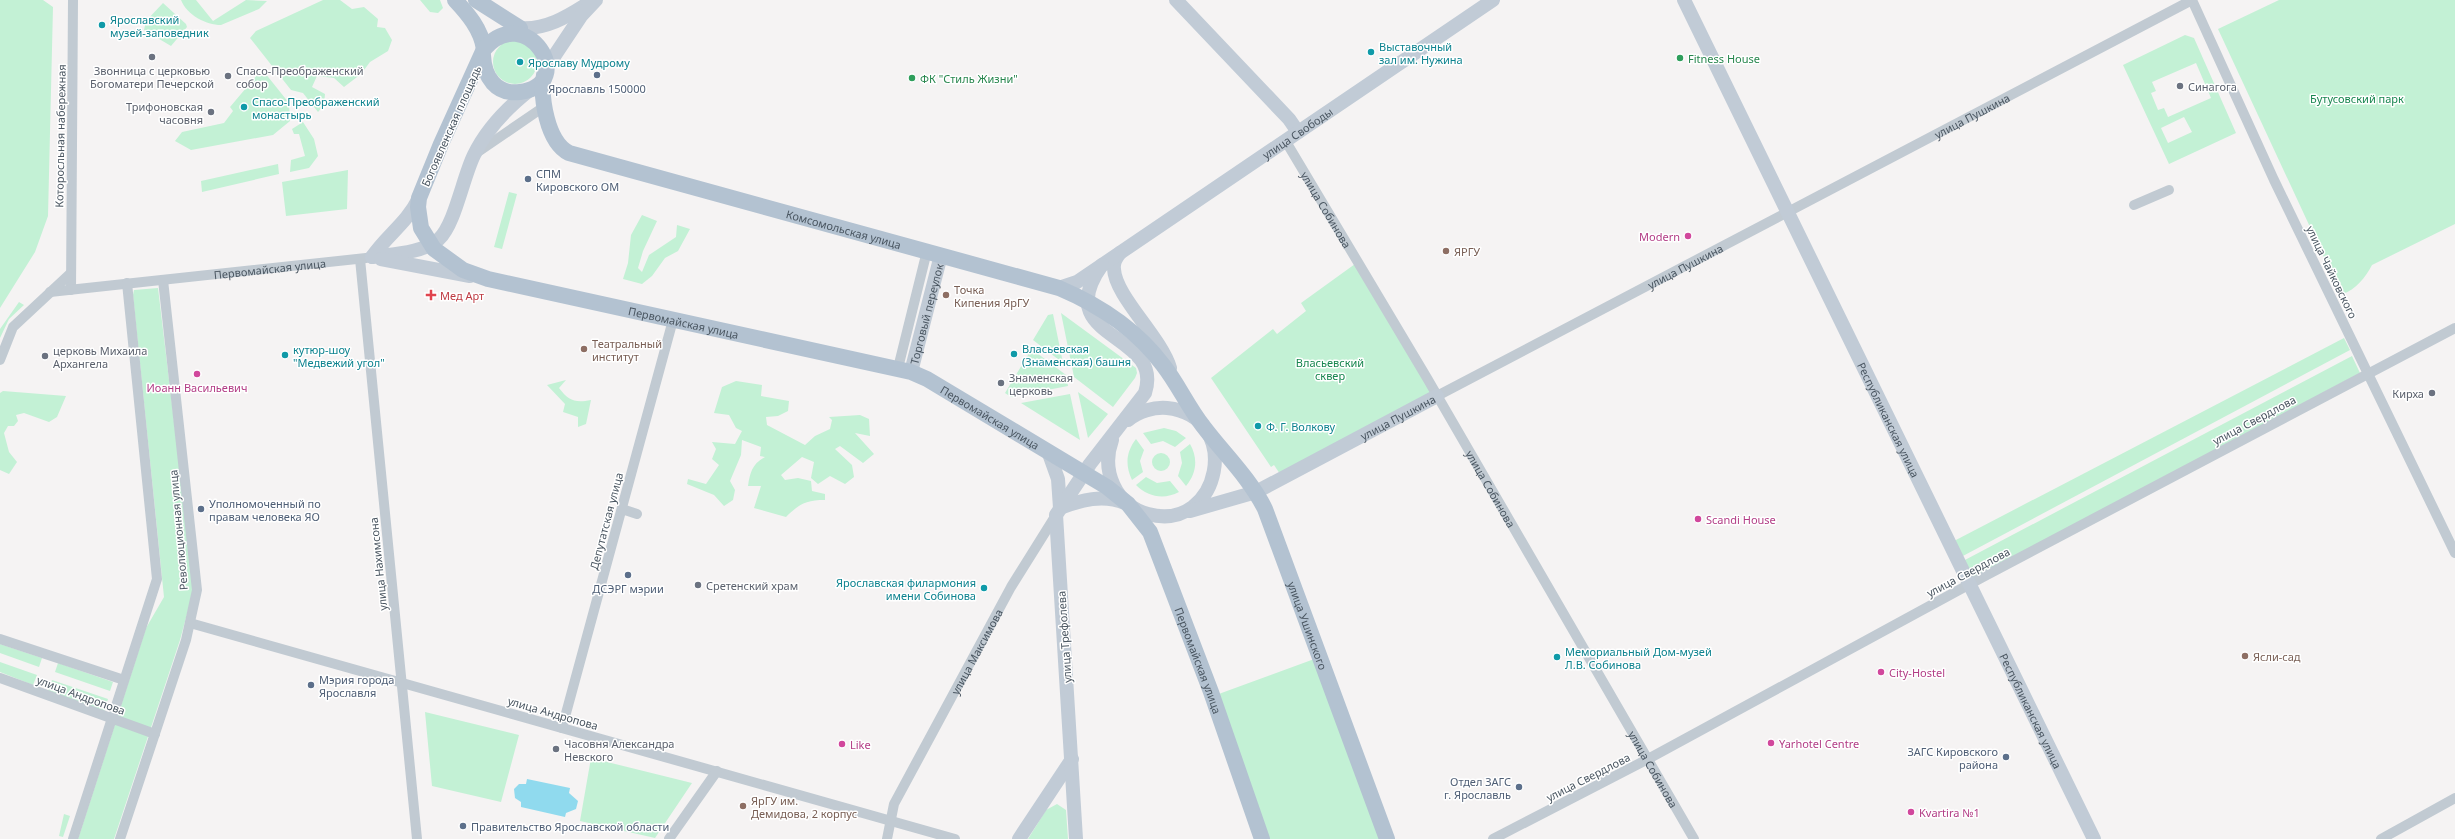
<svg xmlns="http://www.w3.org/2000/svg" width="2455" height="839" viewBox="0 0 2455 839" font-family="'Noto Sans',sans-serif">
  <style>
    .green { fill: #c3f1d5; fill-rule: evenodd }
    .water { fill: #90daee }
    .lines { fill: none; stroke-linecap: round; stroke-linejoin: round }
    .street { stroke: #c1cad2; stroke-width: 10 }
    .secondary { stroke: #c1cbd6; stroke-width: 14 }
    .primary { stroke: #b3c2d1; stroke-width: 16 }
    .culture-dot { fill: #0f9aa8; stroke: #fff; stroke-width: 1.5 }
    .worship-dot { fill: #6b7280; stroke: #fff; stroke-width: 1.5 }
    .leisure-dot { fill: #2e9e5b; stroke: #fff; stroke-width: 1.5 }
    .service-dot { fill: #5c6f8a; stroke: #fff; stroke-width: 1.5 }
    .hotel-dot { fill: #d1479c; stroke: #fff; stroke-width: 1.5 }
    .education-dot { fill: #8d6e63; stroke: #fff; stroke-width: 1.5 }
    .health-dot { fill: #e0444e; stroke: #fff; stroke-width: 1.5 }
    .labels { text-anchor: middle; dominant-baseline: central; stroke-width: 3; stroke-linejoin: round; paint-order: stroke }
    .culture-label { font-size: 11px; fill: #0d838f; stroke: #fff; text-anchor: start }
    .leisure-label { font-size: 11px; fill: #27864d; stroke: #fff; text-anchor: start }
    .worship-label { font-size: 11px; fill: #5b616d; stroke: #fff; text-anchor: start }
    .service-label { font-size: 11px; fill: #4e5e75; stroke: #fff; text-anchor: start }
    .park-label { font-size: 11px; fill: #17864f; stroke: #fff }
    .street-label { font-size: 11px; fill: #4a5661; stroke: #fff }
    .hotel-label { font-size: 11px; fill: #b23c85; stroke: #fff; text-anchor: start }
    .education-label { font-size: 11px; fill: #785e54; stroke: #fff; text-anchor: start }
    .health-label { font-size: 11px; fill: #be3a42; stroke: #fff; text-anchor: start }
  </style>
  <rect width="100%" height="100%" fill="#f5f3f3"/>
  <path class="green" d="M0,0H43L53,7L48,216L35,252L0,308Z
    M181,0H196L213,21L246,0L267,1L259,9L221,25C206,25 187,15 181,0Z
    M323,0H340L352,9L364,7L378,19L377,27L385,28L392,40L388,51L370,62L361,74L344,87L334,78L317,76L312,87L325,94L324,105L318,112L303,93L291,90L250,38L256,31Z
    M420,0H440L443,8L438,13L430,12Z
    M2279,0H2455V224L2372,265C2366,277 2355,290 2343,294L2340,281L2336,283L2218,29Z
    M163,3L186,24L187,27L171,46L144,30L146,21Z
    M2185,35L2194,38L2236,133L2169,164L2123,65ZM2196,63L2211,98L2168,117L2164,108L2158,110L2151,93L2156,91L2152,82ZM2184,117L2192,132L2168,143L2161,128Z
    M493 62a22 22 0 1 1 44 0a22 22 0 1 1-44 0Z
    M265,73L289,103L290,121L273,135L191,150L175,141L182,132L224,123L233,111L230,107L257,75Z
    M303,122L314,139L318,156L309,168L290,172L291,160L305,156L299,134H294L292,129Z
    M278,164L279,174L202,192L201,181Z
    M348,170L347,209L286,216L282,182Z
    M509,192L517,194L502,249L494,247Z
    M642,215L657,221L643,251L638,268L642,272L649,255L676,237L677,225L690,229L678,251L665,258L652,276L642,284L623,279L628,263L631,235Z
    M1355,264L1434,397L1282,477L1274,465L1271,467L1211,378L1273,329L1277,334L1306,311L1301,303Z
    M158,288L194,588L180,640L114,839H78L146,628L164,597L133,295L134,290Z
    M19,302L24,305L9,319L0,338V329Z
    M1061,313L1136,368L1137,373L1135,378L1113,407L1074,377Z
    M1053,314L1063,363L1033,340L1048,315Z
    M2344,338L2350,350L1961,557L1954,541Z
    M1029,347L1066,375L1068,386L1011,397L1005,393L1031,350Z
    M2352,356L2360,373L1971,579L1963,561Z
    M566,380L559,388C569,401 575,403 591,400L586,424L578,427V417L563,412L565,404L547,385Z
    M736,381L762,385L761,396L789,401L788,411L778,416L766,417L767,425L805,445L815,436L830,429L832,420L829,417L860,415L869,419L870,436L855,433L874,454L863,463L840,446L835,449L852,465L854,477L845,484L830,476L818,484L811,478L814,462L802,457L781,475L785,480L798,478L811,481L812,491L825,494V500C806,500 799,504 786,517L754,508L761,486H748C750,473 752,464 765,457L760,456L761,447L742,440L741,455L730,481L735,490L733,500L724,506L714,495L687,484L688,479L706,484L719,465L712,459L716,449L712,442L735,444L742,431L736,428L729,415L714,413L722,387Z
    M3,391L66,396L57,417L49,422L24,413L16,415L18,421L14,426H8L4,433L9,452L17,462L9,474L0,470V393Z
    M1078,392L1108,414L1088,438Z
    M1070,394L1080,440L1021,403Z
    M1164,428L1176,431L1186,438L1175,447L1163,441L1151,444L1143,433Z
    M1136,439L1144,450L1140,461L1143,472L1132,480C1125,465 1126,452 1136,439Z
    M1190,444C1198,458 1197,473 1186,486L1178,476L1182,463L1180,452Z
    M1152 462a9 9 0 1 1 18 0a9 9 0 1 1-18 0Z
    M1146,477L1157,483L1170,481L1179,492C1164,500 1148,497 1136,485Z
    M0,644L42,658L39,667L0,653Z
    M1317,658L1381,839H1264L1216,695Z
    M0,662L37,675L33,685L0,672Z
    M58,663L113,682L110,691L55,672Z
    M52,680L108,699L104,712L48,691Z
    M425,712L519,735L501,802L432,786Z
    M591,758L692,783L655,838L580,821Z
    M1057,804L1066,810L1068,839H1028L1046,810Z
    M64,814L70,816L63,837L59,836Z"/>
  <path class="water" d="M527,779L570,788L569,793L578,801L576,809L566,813L565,817L521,807V802L515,798L514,789L519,784H526Z"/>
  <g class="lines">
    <g class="street">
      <path d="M2192,0L2274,180L2455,553"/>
      <path id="s1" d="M1285,140L1427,378L1694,839"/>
      <path d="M475,154L545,106"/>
      <path d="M2134,205L2169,190"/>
      <path d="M360,259L417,839"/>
      <path d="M71,290L73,0"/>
      <path id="s2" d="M50,292L366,258"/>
      <path d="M0,360L13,327L71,273"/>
      <path d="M898,368L927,251"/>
      <path id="s3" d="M1437,396L2192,0"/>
      <path d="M622,509L637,514"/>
      <path d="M190,623L955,839"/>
      <path d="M0,639L124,680"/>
      <path d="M0,678L155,734"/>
      <path d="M562,728L673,320"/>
      <path d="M73,839L157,579L127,283"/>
      <path d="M120,839L186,640L197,590L163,280"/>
      <path d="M669,839L717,771"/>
      <path id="s4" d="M887,839L894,804L1011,587L1056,515"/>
      <path d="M1493,839L1648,759L1981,578L2455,328"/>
      <path d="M2381,839L2455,798"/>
    </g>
    <g class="secondary">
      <path d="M1176,0L1289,119L1298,132"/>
      <path id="s5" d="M1684,0L2094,839"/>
      <path d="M520,28C545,30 567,17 587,4"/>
      <path d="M545,70L581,16L596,0"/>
      <path d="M1120,253C1116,258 1113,263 1114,269C1115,296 1161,337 1170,368"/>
      <path d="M372,257C393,254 423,253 439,239C455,224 463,177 474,155C487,128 508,107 531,89"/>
      <path d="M372,257C387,235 407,223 419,198"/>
      <path d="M381,259L470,276"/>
      <path id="s6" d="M1059,288L1077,282L1493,0"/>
      <path id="s7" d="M911,372L941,255"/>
      <path d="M1112,440C1101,470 1115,505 1148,514C1221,534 1244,416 1167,408C1154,407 1139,411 1128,420"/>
      <path d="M1048,451L1058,479L1060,508"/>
      <path d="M1060,508C1081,500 1103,494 1125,503"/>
      <path id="s8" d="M1190,511L1256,492L1437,396"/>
      <path d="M1019,839L1072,759"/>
      <path d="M1076,839L1056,515L1090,464L1145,393C1165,331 1048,341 1102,265"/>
    </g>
    <g class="primary">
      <path d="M455,0C468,14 481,29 484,49"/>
      <path d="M476,0L520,28"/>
      <path id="s9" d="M483,55C484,77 496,95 520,92C580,84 526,0 484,49L441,144L419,198L418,207L421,228L434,249L463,270L488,279L911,372L927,379L1107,487L1128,504L1150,532L1211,692L1262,839"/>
      <path id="s10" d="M544,75C540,97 547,142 569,153L1059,288C1099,305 1137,330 1163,365C1178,384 1188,407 1203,426C1224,454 1249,477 1265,509L1387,839"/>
    </g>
  </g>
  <g class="culture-dot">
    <circle cx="102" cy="25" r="4"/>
    <circle cx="1371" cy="52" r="4"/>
    <circle cx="520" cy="62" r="4"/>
    <circle cx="244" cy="107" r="4"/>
    <circle cx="1014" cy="354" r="4"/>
    <circle cx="285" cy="355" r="4"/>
    <circle cx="1258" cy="426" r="4"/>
    <circle cx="984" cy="588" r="4"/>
    <circle cx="1557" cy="657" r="4"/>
  </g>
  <g class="worship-dot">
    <circle cx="152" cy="57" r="4"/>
    <circle cx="228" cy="76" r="4"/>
    <circle cx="2180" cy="86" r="4"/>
    <circle cx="211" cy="112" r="4"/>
    <circle cx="45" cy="356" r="4"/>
    <circle cx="1001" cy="383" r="4"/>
    <circle cx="2432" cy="393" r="4"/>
    <circle cx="698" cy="585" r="4"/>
    <circle cx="556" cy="749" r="4"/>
  </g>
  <g class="leisure-dot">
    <circle cx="1680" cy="58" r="4"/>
    <circle cx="912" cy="78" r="4"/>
  </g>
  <g class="service-dot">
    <circle cx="597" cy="75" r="4"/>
    <circle cx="528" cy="179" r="4"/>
    <circle cx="201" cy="509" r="4"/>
    <circle cx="628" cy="575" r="4"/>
    <circle cx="311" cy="685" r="4"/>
    <circle cx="2006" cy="757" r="4"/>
    <circle cx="1519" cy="787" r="4"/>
    <circle cx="463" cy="826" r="4"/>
  </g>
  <g class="hotel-dot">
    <circle cx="1688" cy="236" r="4"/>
    <circle cx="197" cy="374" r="4"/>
    <circle cx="1698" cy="519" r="4"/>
    <circle cx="1881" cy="672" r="4"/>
    <circle cx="1771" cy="743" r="4"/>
    <circle cx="842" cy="744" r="4"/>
    <circle cx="1911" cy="812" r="4"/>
  </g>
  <g class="education-dot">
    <circle cx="1446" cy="251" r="4"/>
    <circle cx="946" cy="295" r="4"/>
    <circle cx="584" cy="349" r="4"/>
    <circle cx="2245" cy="656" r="4"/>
    <circle cx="743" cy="806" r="4"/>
  </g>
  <path class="health-dot" d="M429 289h4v4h4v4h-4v4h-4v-4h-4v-4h4z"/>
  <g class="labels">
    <g class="culture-label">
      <text x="110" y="19">Ярославский<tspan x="110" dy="13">музей-заповедник</tspan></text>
      <text x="1379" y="46">Выставочный<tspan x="1379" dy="13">зал им. Нужина</tspan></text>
      <text x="528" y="62">Ярославу Мудрому</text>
      <text x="252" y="101">Спасо-Преображенский<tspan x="252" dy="13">монастырь</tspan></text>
      <text x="1022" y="348">Власьевская<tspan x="1022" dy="13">(Знаменская) башня</tspan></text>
      <text x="293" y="349">кутюр-шоу<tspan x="293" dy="13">"Медвежий угол"</tspan></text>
      <text x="1266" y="426">Ф. Г. Волкову</text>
      <text x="976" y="582" text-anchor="end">Ярославская филармония<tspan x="976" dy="13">имени Собинова</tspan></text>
      <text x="1565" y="651">Мемориальный Дом-музей<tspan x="1565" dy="13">Л.В. Собинова</tspan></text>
    </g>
    <g class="leisure-label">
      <text x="1688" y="58">Fitness House</text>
      <text x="920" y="78">ФК "Стиль Жизни"</text>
    </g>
    <g class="worship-label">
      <text x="152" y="70" text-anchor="middle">Звонница с церковью<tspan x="152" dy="13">Богоматери Печерской</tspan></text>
      <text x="236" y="70">Спасо-Преображенский<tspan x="236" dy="13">собор</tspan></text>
      <text x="2188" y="86">Синагога</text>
      <text x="203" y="106" text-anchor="end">Трифоновская<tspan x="203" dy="13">часовня</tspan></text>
      <text x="53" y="350">церковь Михаила<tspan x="53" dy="13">Архангела</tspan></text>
      <text x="1009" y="377">Знаменская<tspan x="1009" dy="13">церковь</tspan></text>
      <text x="2424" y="393" text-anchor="end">Кирха</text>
      <text x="706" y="585">Сретенский храм</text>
      <text x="564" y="743">Часовня Александра<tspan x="564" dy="13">Невского</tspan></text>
    </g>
    <g class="service-label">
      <text x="597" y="88" text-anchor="middle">Ярославль 150000</text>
      <text x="536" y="173">СПМ<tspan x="536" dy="13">Кировского ОМ</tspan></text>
      <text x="209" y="503">Уполномоченный по<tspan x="209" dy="13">правам человека ЯО</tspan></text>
      <text x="628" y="588" text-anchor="middle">ДСЭРГ мэрии</text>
      <text x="319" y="679">Мэрия города<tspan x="319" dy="13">Ярославля</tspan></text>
      <text x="1998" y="751" text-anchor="end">ЗАГС Кировского<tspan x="1998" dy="13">района</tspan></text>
      <text x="1511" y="781" text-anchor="end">Отдел ЗАГС<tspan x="1511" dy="13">г. Ярославль</tspan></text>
      <text x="471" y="826">Правительство Ярославской области</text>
    </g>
    <g class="park-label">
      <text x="2357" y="98">Бутусовский парк</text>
      <text x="1330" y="362">Власьевский<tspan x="1330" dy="13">сквер</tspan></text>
    </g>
    <g class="street-label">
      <text stroke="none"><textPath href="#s3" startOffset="604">улица Пушкина</textPath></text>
      <text transform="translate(451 126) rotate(-66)">Богоявленская площадь</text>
      <text stroke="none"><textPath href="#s6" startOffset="285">улица Свободы</textPath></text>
      <text transform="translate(60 136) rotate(-89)">Которосльная набережная</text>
      <text stroke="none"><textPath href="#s1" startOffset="81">улица Собинова</textPath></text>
      <text stroke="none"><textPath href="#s10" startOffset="371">Комсомольская улица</textPath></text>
      <text stroke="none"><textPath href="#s3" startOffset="280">улица Пушкина</textPath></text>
      <text stroke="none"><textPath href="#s2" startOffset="221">Первомайская улица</textPath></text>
      <text transform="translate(2332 272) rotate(64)">улица Чайковского</text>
      <text stroke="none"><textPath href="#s7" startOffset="60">Торговый переулок</textPath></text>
      <text stroke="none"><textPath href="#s9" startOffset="666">Первомайская улица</textPath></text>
      <text stroke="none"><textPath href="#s9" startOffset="990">Первомайская улица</textPath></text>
      <text stroke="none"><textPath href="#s8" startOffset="229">улица Пушкина</textPath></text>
      <text stroke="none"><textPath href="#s5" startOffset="467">Республиканская улица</textPath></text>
      <text transform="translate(2254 420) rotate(-28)">улица Свердлова</text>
      <text stroke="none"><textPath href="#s1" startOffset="405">улица Собинова</textPath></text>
      <text transform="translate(606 521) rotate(-75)">Депутатская улица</text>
      <text transform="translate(178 530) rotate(-95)">Революционная улица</text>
      <text transform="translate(378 564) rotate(-96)">улица Нахимсона</text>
      <text transform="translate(1968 572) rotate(-28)">улица Свердлова</text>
      <text stroke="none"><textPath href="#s10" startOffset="1026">улица Ушинского</textPath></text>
      <text transform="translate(1064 637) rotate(-94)">улица Трефолева</text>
      <text stroke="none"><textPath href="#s4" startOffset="209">улица Максимова</textPath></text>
      <text stroke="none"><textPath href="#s9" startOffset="1326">Первомайская улица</textPath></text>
      <text transform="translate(81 695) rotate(20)">улица Андропова</text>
      <text stroke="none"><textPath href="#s5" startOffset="791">Республиканская улица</textPath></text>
      <text transform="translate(553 713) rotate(16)">улица Андропова</text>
      <text stroke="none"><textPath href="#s1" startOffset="729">улица Собинова</textPath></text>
      <text transform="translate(1588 777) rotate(-27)">улица Свердлова</text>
    </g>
    <g class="hotel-label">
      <text x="1680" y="236" text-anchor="end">Modern</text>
      <text x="197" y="387" text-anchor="middle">Иоанн Васильевич</text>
      <text x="1706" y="519">Scandi House</text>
      <text x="1889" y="672">City-Hostel</text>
      <text x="1779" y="743">Yarhotel Centre</text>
      <text x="850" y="744">Like</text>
      <text x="1919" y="812">Kvartira №1</text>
    </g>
    <g class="education-label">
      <text x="1454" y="251">ЯРГУ</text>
      <text x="954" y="289">Точка<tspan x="954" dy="13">Кипения ЯрГУ</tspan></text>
      <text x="592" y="343">Театральный<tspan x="592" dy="13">институт</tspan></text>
      <text x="2253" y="656">Ясли-сад</text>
      <text x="751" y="800">ЯрГУ им.<tspan x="751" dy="13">Демидова, 2 корпус</tspan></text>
    </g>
    <g class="health-label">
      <text x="440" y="295">Мед Арт</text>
    </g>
  </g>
</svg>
